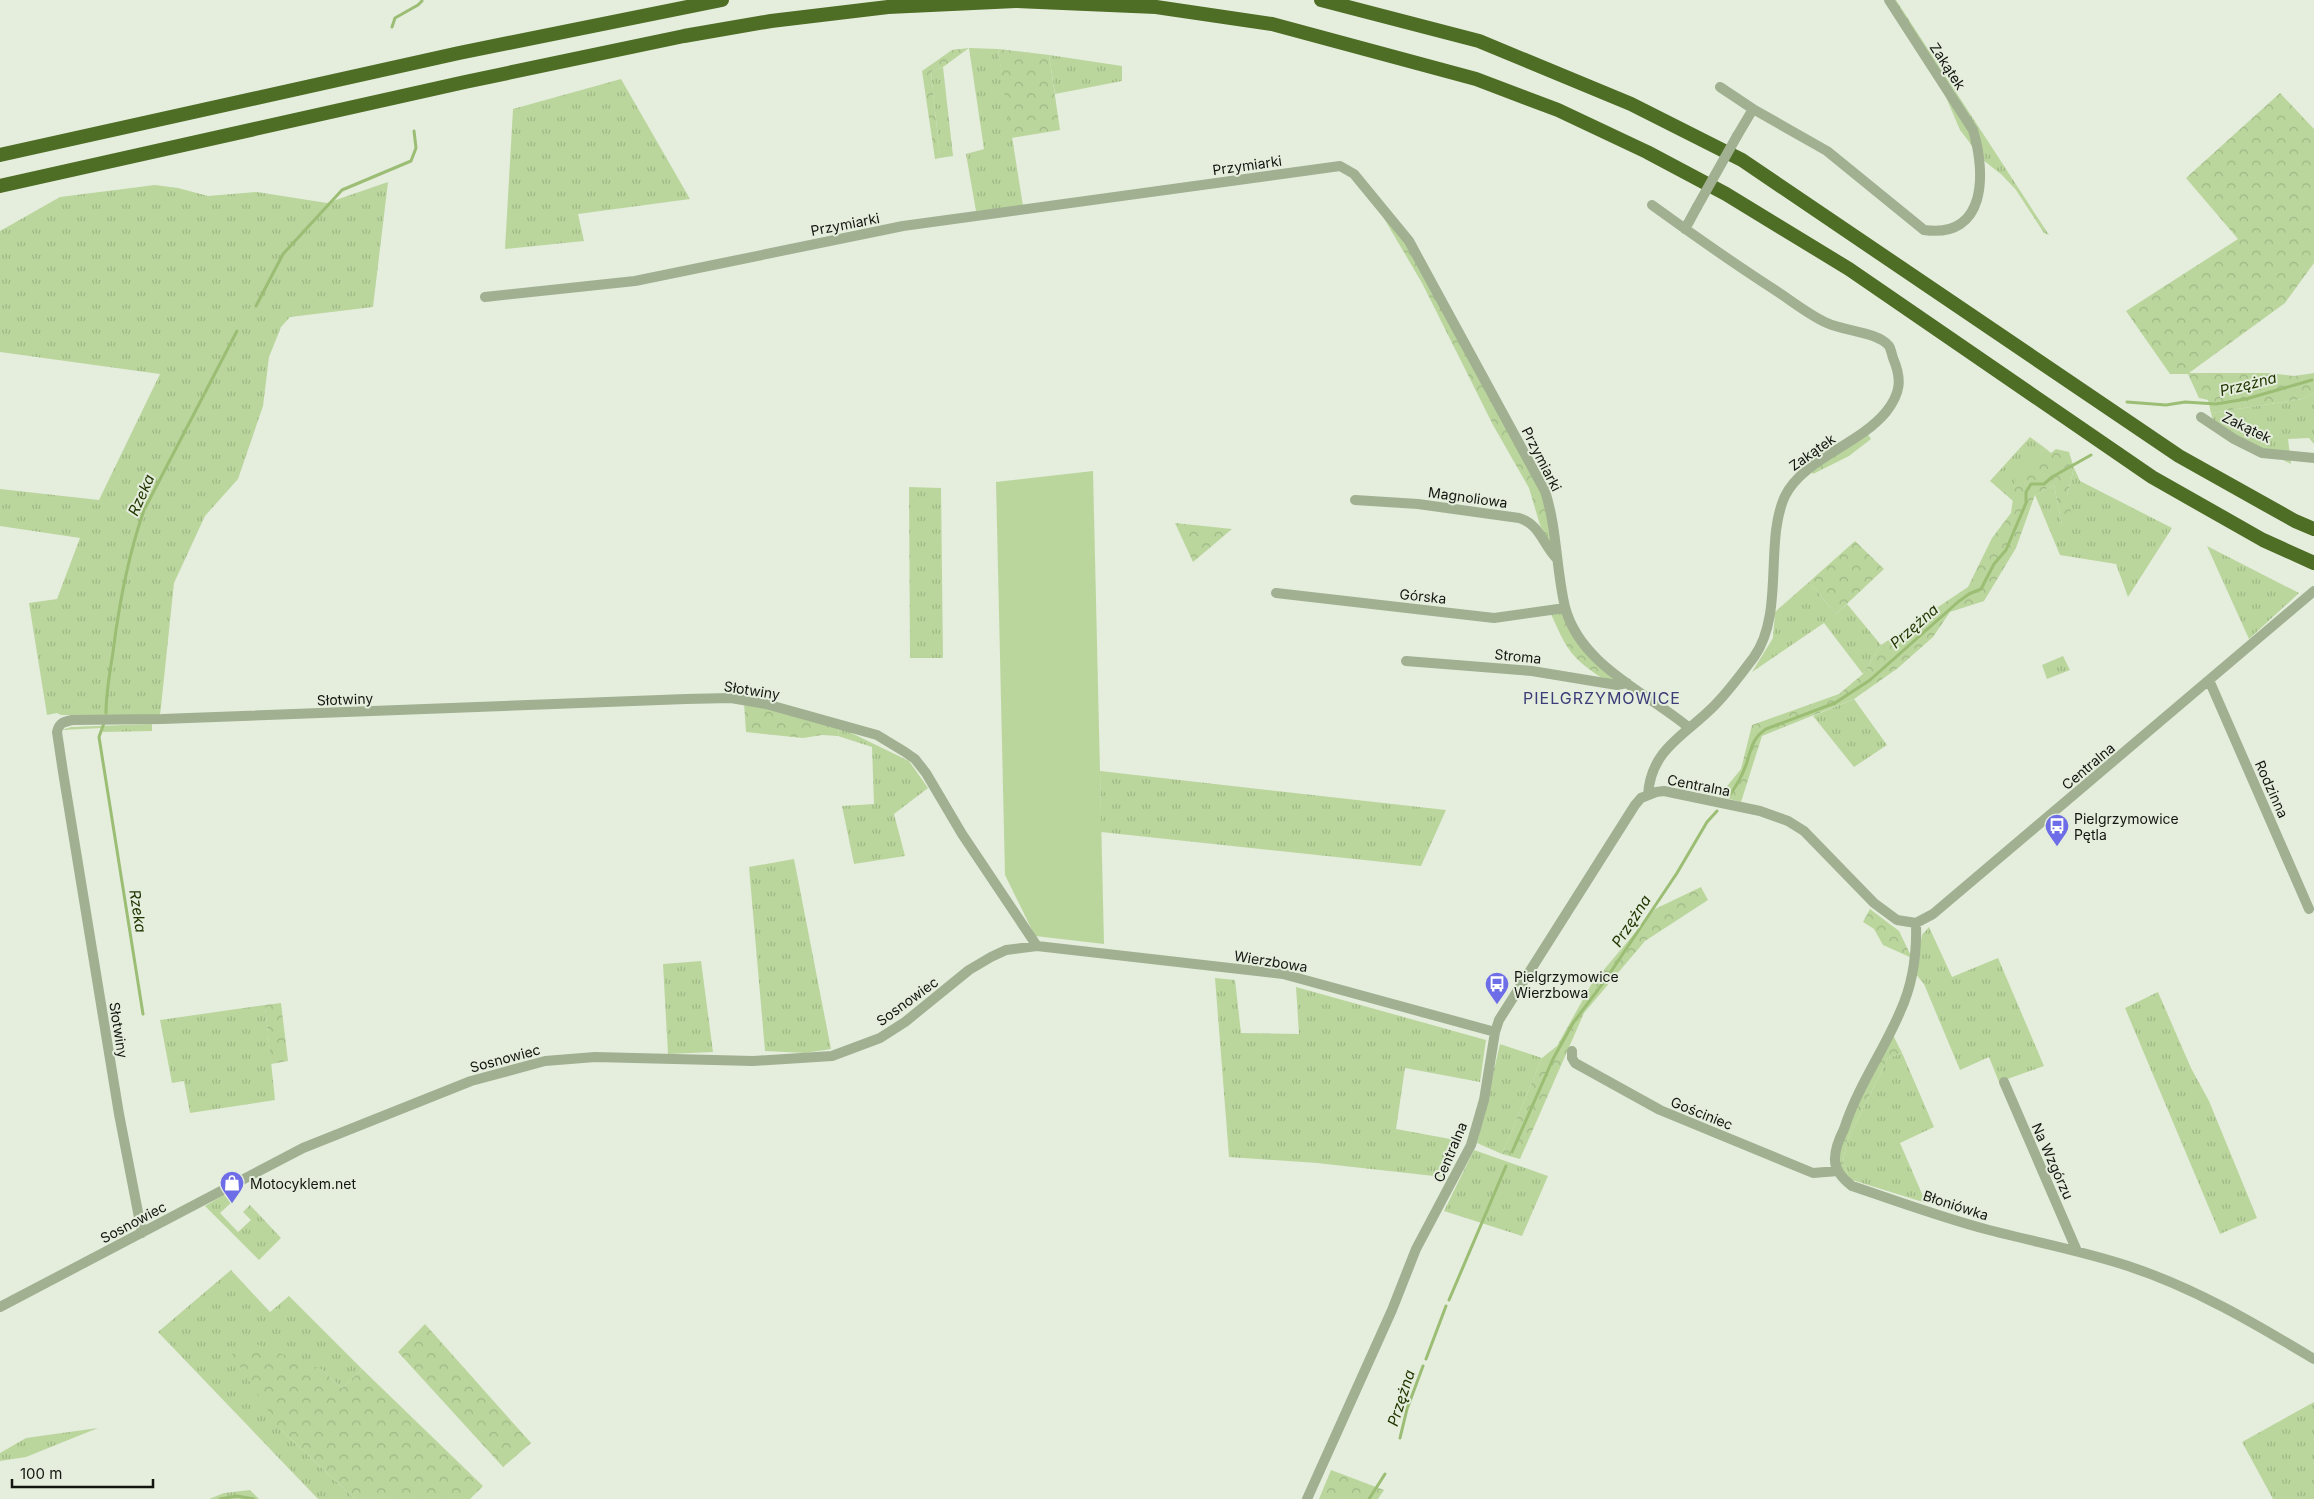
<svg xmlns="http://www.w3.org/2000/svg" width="2314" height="1499" viewBox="0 0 2314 1499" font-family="Inter,sans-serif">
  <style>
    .grass { fill: url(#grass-tufts) }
    .forest { fill: url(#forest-crowns) }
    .garden { fill: #bad69d }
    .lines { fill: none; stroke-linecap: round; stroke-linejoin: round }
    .stream { stroke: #9bbd74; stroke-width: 3 }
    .minor { stroke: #a0b091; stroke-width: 10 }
    .highway { stroke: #4e6d25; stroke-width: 14 }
    .minor-bridge { stroke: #a0b091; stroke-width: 10 }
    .labels { text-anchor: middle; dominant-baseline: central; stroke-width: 4; stroke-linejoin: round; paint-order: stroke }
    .street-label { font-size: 14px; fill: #131610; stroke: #e5eddd }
    .poi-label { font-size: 14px; fill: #131610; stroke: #e5eddd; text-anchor: start }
    .water-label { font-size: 15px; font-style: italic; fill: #213600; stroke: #e5eddd }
    .quarter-label { font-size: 16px; letter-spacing: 1px; fill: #3b3d79; stroke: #e5eddd }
  </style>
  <defs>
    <pattern id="grass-tufts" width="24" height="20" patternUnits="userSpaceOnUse" patternTransform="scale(1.25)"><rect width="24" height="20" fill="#bad69d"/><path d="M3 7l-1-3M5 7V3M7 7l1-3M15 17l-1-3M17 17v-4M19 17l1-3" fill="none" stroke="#9fb786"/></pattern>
    <pattern id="forest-crowns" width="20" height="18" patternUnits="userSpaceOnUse" patternTransform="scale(1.25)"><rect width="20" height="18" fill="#bad69d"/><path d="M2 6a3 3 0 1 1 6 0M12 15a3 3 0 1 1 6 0" fill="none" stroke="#9fb786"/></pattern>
  </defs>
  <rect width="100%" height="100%" fill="#e5eddd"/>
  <path class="grass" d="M1884,0H1896L2049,235L2044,233L2016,190L2002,175L1983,160L1960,130L1942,88Z
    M969,48L998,49L1023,206L976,211L966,154L984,149Z
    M1049,55L1122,66V81L1055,94Z
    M943,67L953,156L940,158L931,72Z
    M621,79L690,199L578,214L584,241L505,249L513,109Z
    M388,182L373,307L290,317L281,327L269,357L263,406L238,479L205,516L174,583L160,716L61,715L57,713L47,715L29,603L57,599L80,538L0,526V489L99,500L160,374L0,352V231L60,197L155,185L178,188L208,196L257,192L327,203Z
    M2314,393V444L2309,438L2288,439L2291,464L2214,424L2211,413L2302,399Z
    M2030,437L2045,448L2017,478L2013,501L1990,481Z
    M2074,468L2080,481L2172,528L2128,597L2116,564L2060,555L2035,495L2054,485L2062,525L2067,495Z
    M909,487L941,488L943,658H910Z
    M2207,546L2299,593L2249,639Z
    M1809,582L1836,614L1847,604L1881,645L1863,674L1824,623L1752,672L1773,638L1775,612Z
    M2063,656L2070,670L2047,679L2042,665Z
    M1854,699L1887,745L1854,767L1813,716Z
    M152,724V731L103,732L102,728L62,730L71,727Z
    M839,727L909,761L928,788L894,814L905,856L854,864L842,806L874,804L872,747L838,736Z
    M1100,771L1446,810L1421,866L1101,832Z
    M794,859L831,1049L805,1053L765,1051L749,867Z
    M1929,927L1952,977L1998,958L2044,1066L1999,1082L1989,1057L1960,1070L1924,984L1915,973L1922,935Z
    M701,961L713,1052L668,1054L663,964Z
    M1215,978L1235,980L1241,1033L1299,1034L1296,987L1486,1040L1480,1082L1405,1068L1396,1129L1461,1141L1443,1177L1317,1163L1229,1157Z
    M2158,992L2191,1068L2209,1101L2257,1218L2220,1234L2125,1008Z
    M265,1005L275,1100L190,1113L184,1081L172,1083L160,1020Z
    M1500,1044L1542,1058L1502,1154L1477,1143Z
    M1902,1053L1934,1127L1900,1143L1926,1203L1849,1179L1843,1161L1847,1141L1888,1058Z
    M1474,1150L1548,1176L1522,1236L1444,1211Z
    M224,1195L232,1202L220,1213L238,1232L251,1220L243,1212L250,1205L281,1238L259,1260L205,1206Z
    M231,1270L270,1312L289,1296L362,1369L342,1388L321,1369L280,1429L355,1499H318L158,1332Z
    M2314,1402V1499H2273L2242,1442Z
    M98,1428L26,1457L0,1461V1453L26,1438Z
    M250,1490L259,1499H209L224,1493Z"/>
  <path class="forest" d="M969,48L943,67L931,72L940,158L935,159L922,71L952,50Z
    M998,49L1049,55L1060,130L1011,138Z
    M2280,93L2314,129V263L2285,303L2189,373H2268L2294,376L2314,373V393L2302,399L2211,413L2208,400L2199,398L2188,374H2170L2126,311L2238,239L2186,178Z
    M1379,210L1410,248L1541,492L1549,516L1554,552L1540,525L1529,488L1493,425L1422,283Z
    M1867,433L1871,439L1849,456L1813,474L1810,470Z
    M2045,448L2051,453L2056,449L2069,452L2074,468L2067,495L2074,525H2062L2054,485L2035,495L2016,548L1984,601L1950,612L1933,637L1898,668L1854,699L1762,736L1741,802L1719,796L1741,769L1752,725L1839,694L1863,674L1881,645L1968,587L1992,538L2011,513L2016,478Z
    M1175,523L1232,529L1193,562Z
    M1855,541L1884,569L1836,614L1809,582Z
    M1564,613C1569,642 1596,661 1617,680C1602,680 1600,677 1589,669C1567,653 1562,638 1551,614Z
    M744,703L839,727L838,736L822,735L803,738L746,732Z
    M1701,887L1708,900L1645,941L1584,1013L1520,1159L1502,1154L1542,1058L1557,1046L1591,985L1655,909Z
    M1870,909L1899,931L1912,958L1883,945L1874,929L1863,922Z
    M281,1003L288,1061L271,1064L265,1005Z
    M1893,1035L1902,1053L1888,1058L1847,1141L1843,1161L1849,1179C1843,1174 1838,1168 1838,1160C1838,1125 1877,1066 1893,1035Z
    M425,1324L531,1443L503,1467L398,1352Z
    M256,1344L321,1369L342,1388L362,1369L483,1486L470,1499H355L280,1429L232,1354Z
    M1331,1470L1384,1490L1378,1499H1319Z"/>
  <path class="garden" d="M1093,471L1104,944L1035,936L1005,875L996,482Z"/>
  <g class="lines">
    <path class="stream" d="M392,27L395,18L418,5L422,1
      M256,306L283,254L342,190L411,161L416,148L414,131
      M2127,402L2166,405L2185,402L2216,404L2246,399L2312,380
      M106,713C106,692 110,672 113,652C119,604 128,556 144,510L237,331
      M104,723L99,737L143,1014
      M1729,796C1735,788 1742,776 1746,765C1751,750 1752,738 1766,729L1835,703L1870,680L1958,602L1969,594L1981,589L1994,564L2006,550L2026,503V492L2031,484H2044L2052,477L2091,455
      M1512,1152L1553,1059L1573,1023L1606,979L1677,873L1707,822L1717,811
      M1449,1300L1506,1166
      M1426,1359L1446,1306
      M1400,1438L1407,1409L1423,1366
      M220,1499L237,1496L254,1499
      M1369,1499L1385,1474"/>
    <path class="minor" d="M1720,87L1753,109L1827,151L1924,230C1987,239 1986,173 1973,130L1889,0
      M1737,136L1753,109
      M1685,229L1697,207
      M485,297L635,281L903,226L1340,166L1354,174L1409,241L1545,491C1557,528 1556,569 1565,607C1580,665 1646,692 1688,727
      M2201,417L2234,439L2262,453L2314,458
      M1355,500L1418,504L1519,518C1540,524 1543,545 1557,559
      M1276,593L1494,618L1565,608
      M1406,661L1532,671L1617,685L1627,683
      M2209,680L2309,909
      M1648,795C1651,748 1686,735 1715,705C1729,691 1742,673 1754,657C1785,613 1764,541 1785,496C1803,459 1859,445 1886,412C1901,393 1902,379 1893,358C1892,355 1891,349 1889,346C1878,332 1844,331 1827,323C1809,315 1792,301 1775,290C1733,263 1692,234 1652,205
      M1916,923C1917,953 1913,984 1900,1012C1883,1052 1858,1086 1844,1129C1840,1137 1835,1148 1835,1158C1834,1170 1843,1179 1852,1186C1897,1201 1943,1218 1989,1230C2035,1242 2083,1251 2128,1266C2195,1288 2254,1323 2314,1359
      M1572,1051V1058L1575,1063L1660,1110L1813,1173L1838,1171
      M2004,1082L2077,1251
      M142,1233L119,1114L63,772L57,732C59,723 63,722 72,720L162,719L686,699L731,698L766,704L877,735L905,752L915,759L926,773L962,834L1037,946
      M0,1307L303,1148L471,1081L545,1061L595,1057L753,1061L832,1056L880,1038L905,1022L969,970L991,957L1006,950L1037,946L1283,974L1495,1032
      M1307,1499L1392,1310L1416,1249L1471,1145L1484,1100L1495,1032L1499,1020L1635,805L1641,798L1656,792L1664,791L1760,811L1788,821L1804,831L1874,903L1897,920L1916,923L1933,914L2314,591"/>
    <path class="highway" d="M1321,0L1479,41L1631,104L1742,160L2179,456L2295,521L2314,529
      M0,155L459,53L722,0
      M0,186L465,82L684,36L771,21L888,7L1016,1L1156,7L1272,24L1476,79L1558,110L1647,152L1726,194L1849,269L2152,477L2263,540L2314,563"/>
    <path class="minor-bridge" d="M1697,207L1737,136"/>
  </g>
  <defs>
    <symbol id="bus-pin" viewBox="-11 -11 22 30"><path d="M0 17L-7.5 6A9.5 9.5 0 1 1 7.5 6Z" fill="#6d6de7" stroke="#e5eddd"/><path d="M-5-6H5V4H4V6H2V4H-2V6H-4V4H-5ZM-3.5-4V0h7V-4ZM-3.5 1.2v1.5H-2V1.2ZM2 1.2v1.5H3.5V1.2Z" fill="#fff"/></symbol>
    <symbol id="shop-pin" viewBox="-11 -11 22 30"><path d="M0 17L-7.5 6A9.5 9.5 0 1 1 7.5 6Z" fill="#6d6de7" stroke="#e5eddd"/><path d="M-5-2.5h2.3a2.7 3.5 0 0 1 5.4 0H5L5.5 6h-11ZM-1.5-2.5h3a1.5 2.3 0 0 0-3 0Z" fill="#fff"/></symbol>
  </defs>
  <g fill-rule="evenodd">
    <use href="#bus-pin" x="2043" y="812" width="28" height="38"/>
    <use href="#bus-pin" x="1483" y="970" width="28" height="38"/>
    <use href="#shop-pin" x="218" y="1169" width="28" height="38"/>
  </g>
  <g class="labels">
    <g class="street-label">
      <text transform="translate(1948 66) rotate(57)">Zakątek</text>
      <text transform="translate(1247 165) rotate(-8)">Przymiarki</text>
      <text transform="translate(845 224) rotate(-11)">Przymiarki</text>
      <text transform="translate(2247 427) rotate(26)">Zakątek</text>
      <text transform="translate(1812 452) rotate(-35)">Zakątek</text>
      <text transform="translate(1542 459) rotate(63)">Przymiarki</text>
      <text transform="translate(1468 497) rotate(8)">Magnoliowa</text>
      <text transform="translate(1423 596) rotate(6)">Górska</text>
      <text transform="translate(1518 656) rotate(6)">Stroma</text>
      <text transform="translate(752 690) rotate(9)">Słotwiny</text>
      <text transform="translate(345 699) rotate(-2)">Słotwiny</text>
      <text transform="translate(2088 766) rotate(-40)">Centralna</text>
      <text transform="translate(1699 785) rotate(11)">Centralna</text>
      <text transform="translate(2272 789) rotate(66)">Rodzinna</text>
      <text transform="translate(1271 961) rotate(9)">Wierzbowa</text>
      <text transform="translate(907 1001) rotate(-36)">Sosnowiec</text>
      <text transform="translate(119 1030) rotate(81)">Słotwiny</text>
      <text transform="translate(505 1058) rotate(-15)">Sosnowiec</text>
      <text transform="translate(1702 1113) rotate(22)">Gościniec</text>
      <text transform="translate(1450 1152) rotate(-67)">Centralna</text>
      <text transform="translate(2053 1161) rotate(66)">Na Wzgórzu</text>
      <text transform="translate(1956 1205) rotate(18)">Błoniówka</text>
      <text transform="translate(133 1222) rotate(-28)">Sosnowiec</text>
    </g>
    <g class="poi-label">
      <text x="2074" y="818">Pielgrzymowice<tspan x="2074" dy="16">Pętla</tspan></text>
      <text x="1514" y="976">Pielgrzymowice<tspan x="1514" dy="16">Wierzbowa</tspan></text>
      <text x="250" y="1183">Motocyklem.net</text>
    </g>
    <g class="water-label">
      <text transform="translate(2248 384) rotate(-14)">Przężna</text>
      <text transform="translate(141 495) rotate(-66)">Rzeka</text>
      <text transform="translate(1914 626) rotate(-41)">Przężna</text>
      <text transform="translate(138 911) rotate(81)">Rzeka</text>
      <text transform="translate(1631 921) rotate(-57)">Przężna</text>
      <text transform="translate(1401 1398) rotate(-72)">Przężna</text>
    </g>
    <g class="quarter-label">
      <text x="1602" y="698">PIELGRZYMOWICE</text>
    </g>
  </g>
  <path d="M12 1479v8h141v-8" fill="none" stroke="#131610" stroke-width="2.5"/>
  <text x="20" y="1479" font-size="15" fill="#131610" stroke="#e5eddd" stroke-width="4" paint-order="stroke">100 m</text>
</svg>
